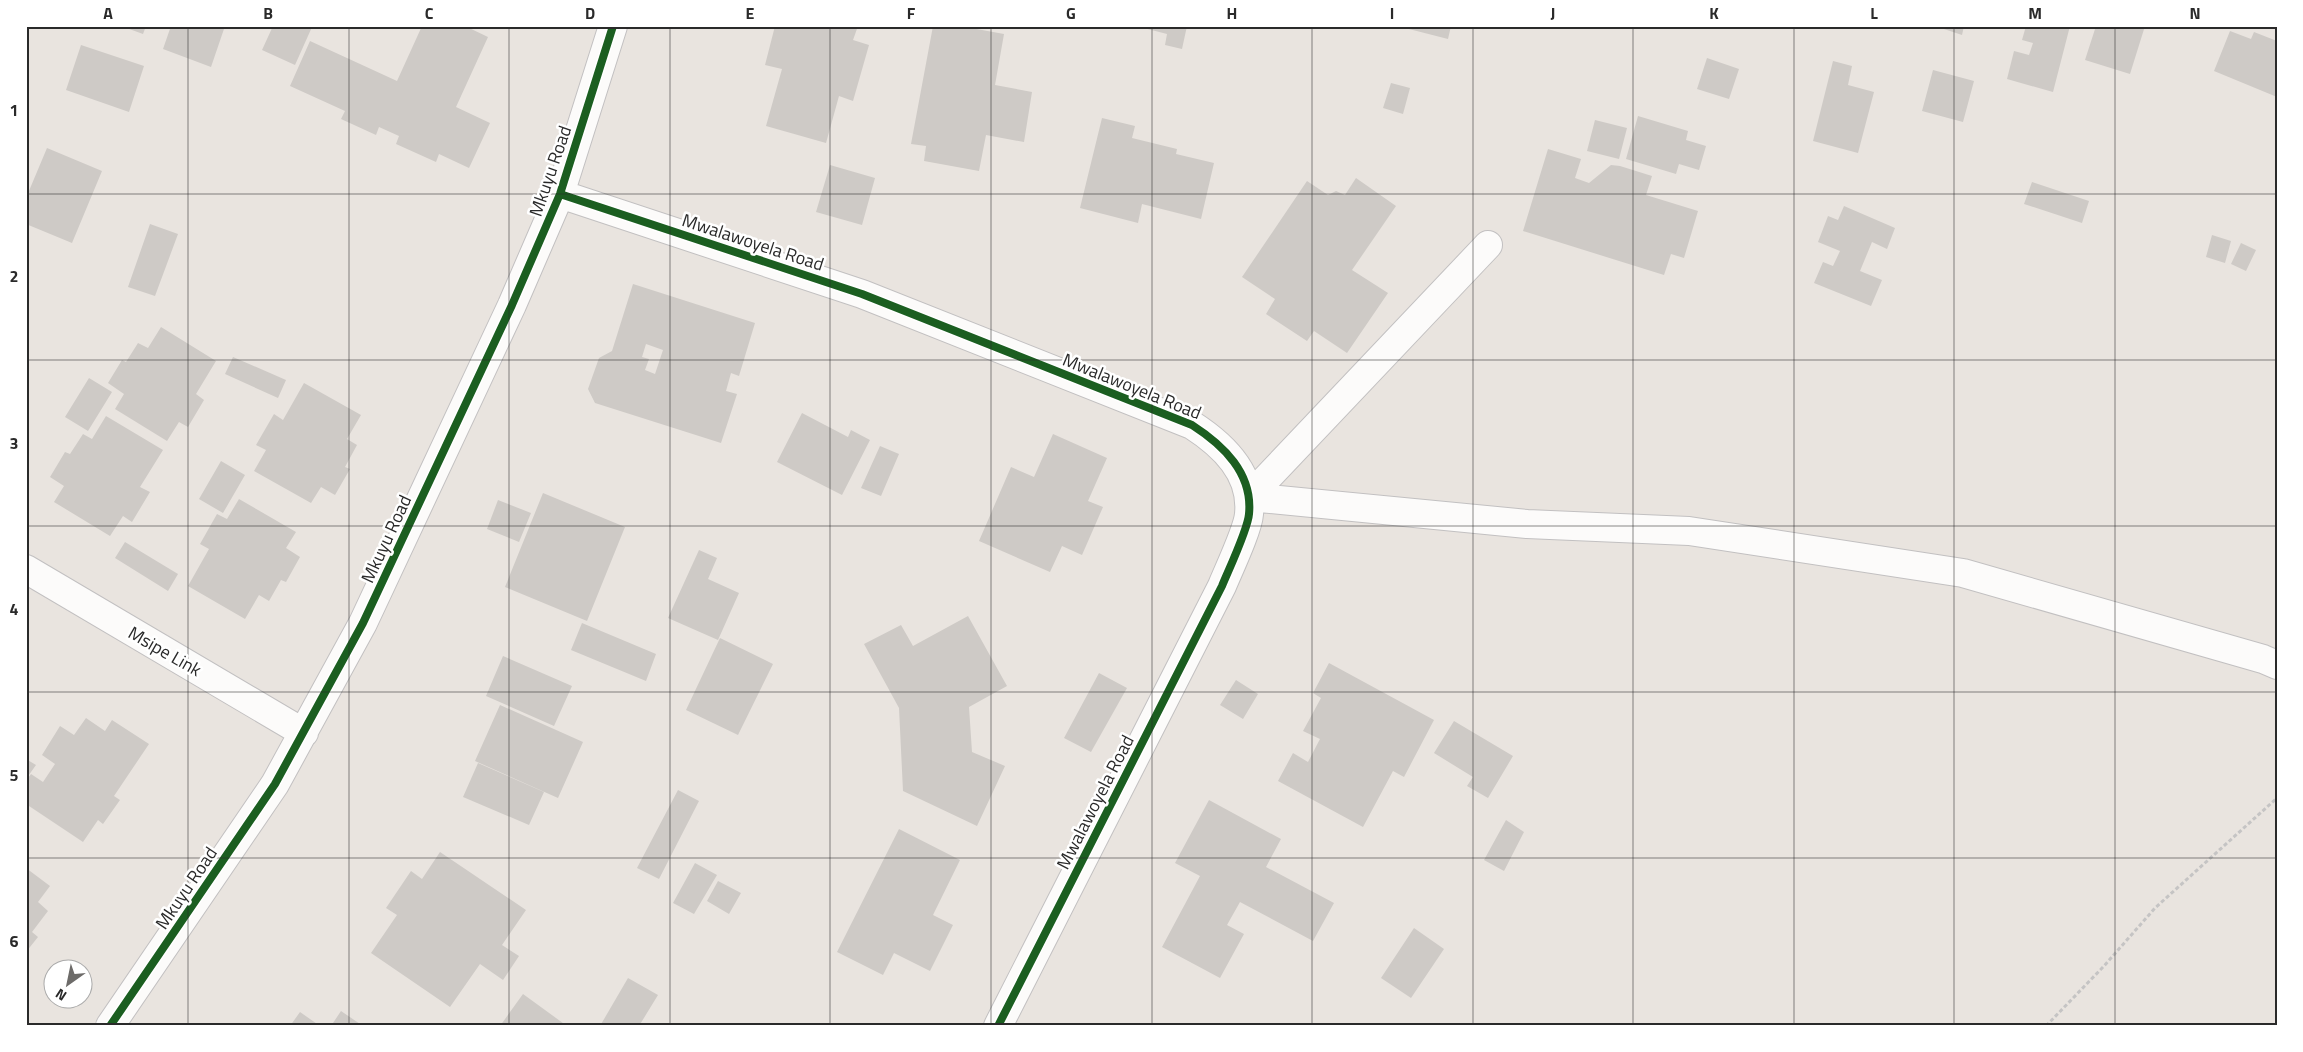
<svg xmlns="http://www.w3.org/2000/svg" width="2303" height="1052" viewBox="0 0 2303 1052" font-family="'Titillium Web',sans-serif">
  <style>
    .building { fill: #cecac6; fill-rule: evenodd }
    .lines { fill: none; stroke-linecap: round; stroke-linejoin: round }
    .minor-casing { stroke: #c2c0c1; stroke-width: 30 }
    .path { stroke: #c5c4c4; stroke-width: 3; stroke-dasharray: 4 2.5; stroke-linecap: butt }
    .minor { stroke: #fcfbfa; stroke-width: 28 }
    .cycleway-casing { stroke: #fff; stroke-width: 11 }
    .cycleway { stroke: #1b5e20; stroke-width: 8 }
    .grid { fill: none; stroke: #2a2a2a; stroke-width: 1; stroke-opacity: 0.55 }
    .labels { text-anchor: middle; dominant-baseline: central; stroke-width: 5; stroke-linejoin: round; paint-order: stroke }
    .street-label { font-size: 18px; fill: #2a2a2a; stroke: #fff }
    .neatline { fill: none; stroke: #2a2a2a; stroke-width: 2 }
    .grid-label { font-size: 16px; text-anchor: middle; font-weight: bold; fill: #2a2a2a }
  </style>
  <rect width="100%" height="100%" fill="#e9e4df"/>
  <path class="building" d="M121,26H146L143,34Z
    M171,26H225L211,67L163,49Z
    M273,26L312,27L295,65L262,50Z
    M422,26H465L488,37L456,107L490,123L469,168L439,154L436,162L396,144L399,136L379,127L376,135L341,119L345,111L290,86L310,41L397,81Z
    M775,26H858L853,40L869,45L853,101L839,96L826,143L766,126L782,69L765,65Z
    M933,26H960L1004,34L995,85L1032,92L1024,142L986,135L979,171L924,161L926,146L911,144Z
    M1136,26H1187L1182,49L1165,45L1167,34Z
    M1405,26H1451L1448,39L1405,28Z
    M1935,26H1964L1962,35Z
    M2026,26H2070L2053,92L2007,79L2014,51L2029,55L2033,43L2022,40Z
    M2096,26H2145L2130,74L2085,60Z
    M2230,31L2251,39L2254,32L2277,41V97L2214,71Z
    M81,45L144,66L129,112L66,90Z
    M1707,58L1739,69L1729,99L1697,89Z
    M1833,61L1852,66L1848,85L1874,92L1858,153L1813,141Z
    M1933,70L1974,81L1963,122L1922,111Z
    M1391,83L1410,88L1403,114L1383,108Z
    M1638,116L1688,131L1686,140L1706,146L1699,170L1679,164L1676,174L1626,159Z
    M1102,118L1135,126L1132,138L1177,149L1176,154L1214,163L1201,219L1142,204L1138,223L1080,208Z
    M1595,120L1627,128L1619,159L1587,151Z
    M47,148L102,171L72,243L26,224V198Z
    M1548,149L1581,159L1575,178L1589,183L1611,165L1620,166L1652,176L1646,195L1698,211L1684,258L1671,254L1664,275L1523,231Z
    M830,165L875,178L862,225L816,212Z
    M1356,178L1396,206L1352,270L1388,293L1347,353L1314,331L1307,341L1266,314L1275,299L1242,277L1307,181L1328,195L1336,191L1345,195Z
    M2032,182L2089,201L2082,223L2024,204Z
    M1844,206L1895,228L1887,249L1872,242L1860,271L1882,280L1871,306L1814,283L1823,262L1833,266L1840,251L1818,242L1828,216L1838,220Z
    M150,224L178,234L155,296L128,287Z
    M2212,235L2231,241L2225,263L2206,257Z
    M2241,243L2256,250L2246,271L2231,264Z
    M633,284L755,323L739,376L731,373L726,391L737,394L721,443L595,403L588,389L599,358L612,351ZM646,344L663,350L655,374L645,370L649,359L642,357Z
    M161,327L216,361L196,394L204,400L188,427L179,422L167,441L115,409L124,394L108,383L122,360L126,362L138,343L148,348Z
    M233,357L286,380L278,398L225,374Z
    M89,378L112,392L88,431L65,417Z
    M304,383L361,415L347,439L357,445L345,467L350,469L335,495L321,487L311,503L254,471L266,450L256,445L274,414L283,420Z
    M802,413L848,437L851,430L870,440L842,495L777,462Z
    M106,416L163,450L140,487L150,492L132,522L123,516L110,536L54,502L64,486L50,477L65,452L70,454L83,434L92,439Z
    M1053,434L1107,458L1088,501L1103,507L1082,555L1062,546L1050,572L979,541L1011,467L1034,477Z
    M880,446L899,454L881,496L861,488Z
    M221,461L245,475L223,513L199,499Z
    M543,493L625,527L587,621L505,587Z
    M239,499L296,532L286,548L300,557L286,582L281,580L269,601L259,595L245,619L188,586L209,549L200,544L217,514L227,519Z
    M498,500L531,513L519,542L487,529Z
    M125,542L178,574L168,591L115,558Z
    M699,550L717,558L708,579L739,593L718,640L668,618Z
    M968,616L1007,686L969,707L972,752L1005,766L977,826L903,791L899,708L864,644L901,625L913,646Z
    M582,623L656,654L646,681L571,650Z
    M720,638L773,664L738,735L686,710Z
    M503,656L572,686L554,726L486,696Z
    M1329,663L1434,720L1404,777L1393,771L1363,827L1278,781L1293,753L1308,762L1320,739L1303,731L1321,698L1313,693Z
    M1099,673L1127,688L1091,752L1064,738Z
    M1236,680L1258,694L1243,719L1220,705Z
    M500,705L583,742L558,798L475,761Z
    M86,718L105,731L112,720L149,744L114,796L120,800L103,824L98,820L83,842L26,804V781L31,774L43,782L55,764L42,755L60,726L74,735Z
    M1454,721L1513,756L1488,798L1467,786L1473,777L1434,753Z
    M26,759L36,765L26,779Z
    M478,763L544,792L529,825L463,797Z
    M678,790L699,801L659,879L637,868Z
    M1209,800L1281,839L1266,867L1334,903L1313,941L1240,902L1227,925L1244,934L1220,978L1162,947L1200,876L1175,863Z
    M1506,820L1524,832L1504,871L1484,860Z
    M899,829L960,860L933,915L953,925L930,971L894,953L883,975L837,952Z
    M440,852L526,910L502,945L519,956L503,980L480,964L450,1007L371,953L397,915L386,908L411,871L422,879Z
    M695,863L717,875L694,914L673,903Z
    M26,868L50,886L38,902L48,911L32,932L38,937L26,952Z
    M718,881L741,893L729,914L707,901Z
    M1414,928L1444,949L1411,998L1381,978Z
    M628,978L658,995L639,1026H600Z
    M523,994L567,1026H500Z
    M341,1011L363,1026H331Z
    M300,1012L320,1026H290Z"/>
  <g class="lines">
    <defs>
      <path id="minor" d="M560,194L862,294L1192,425C1223,445 1253,473 1249,514C1248,529 1229,569 1222,586L998,1026
        M1249,497L1527,524L1689,531L1963,573L2263,659L2277,665
        M1249,497L1488,245
        M26,569L304,733
        M110,1026L275,784L363,623L512,305L560,194L613,26"/>
    </defs>
    <use href="#minor" class="minor-casing"/>
    <path class="path" d="M2046,1026L2104,966L2155,908L2277,798"/>
    <use href="#minor" class="minor"/>
    <defs>
      <path id="cycleway" d="M560,194L862,294L1192,425C1223,445 1253,473 1249,514C1248,529 1229,569 1222,586L998,1026
        M110,1026L275,784L363,623L512,305L560,194L613,26"/>
    </defs>
    <use href="#cycleway" class="cycleway-casing"/>
    <use href="#cycleway" class="cycleway"/>
  </g>
  <path class="grid" d="M188,26V1026M349,26V1026M509,26V1026M670,26V1026M830,26V1026M991,26V1026M1152,26V1026M1312,26V1026M1473,26V1026M1633,26V1026M1794,26V1026M1954,26V1026M2115,26V1026M26,194H2277M26,360H2277M26,526H2277M26,692H2277M26,858H2277"/>
  <g class="labels">
    <g class="street-label">
      <text transform="translate(550 171) rotate(-71)">Mkuyu Road</text>
      <text transform="translate(753 242) rotate(18)">Mwalawoyela Road</text>
      <text transform="translate(1132 386) rotate(22)">Mwalawoyela Road</text>
      <text transform="translate(386 539) rotate(-65)">Mkuyu Road</text>
      <text transform="translate(165 651) rotate(30)">Msipe Link</text>
      <text transform="translate(1095 802) rotate(-63)">Mwalawoyela Road</text>
      <text transform="translate(186 888) rotate(-56)">Mkuyu Road</text>
    </g>
  </g>
  <rect width="2303" height="1052" fill="none" stroke="#ffffff" stroke-width="55"/>
  <g transform="translate(68 984) rotate(213)"><circle r="24" fill="#ffffff" stroke="#aaaaaa"/>
  <path d="M0-4L9 19L0 12L-9 19Z" fill="#6d6b69"/>
  <text y="-8" font-size="14" font-weight="bold" text-anchor="middle" fill="#2a2a2a">N</text>
  </g>
  <rect x="28" y="28" width="2248" height="996" class="neatline"/>
  <g class="grid-label">
    <text x="108" y="19">A</text>
    <text x="268" y="19">B</text>
    <text x="429" y="19">C</text>
    <text x="590" y="19">D</text>
    <text x="750" y="19">E</text>
    <text x="911" y="19">F</text>
    <text x="1071" y="19">G</text>
    <text x="1232" y="19">H</text>
    <text x="1392" y="19">I</text>
    <text x="1553" y="19">J</text>
    <text x="1714" y="19">K</text>
    <text x="1874" y="19">L</text>
    <text x="2035" y="19">M</text>
    <text x="2195" y="19">N</text>
    <text x="14" y="116">1</text>
    <text x="14" y="282">2</text>
    <text x="14" y="449">3</text>
    <text x="14" y="615">4</text>
    <text x="14" y="781">5</text>
    <text x="14" y="947">6</text>
  </g>
</svg>
